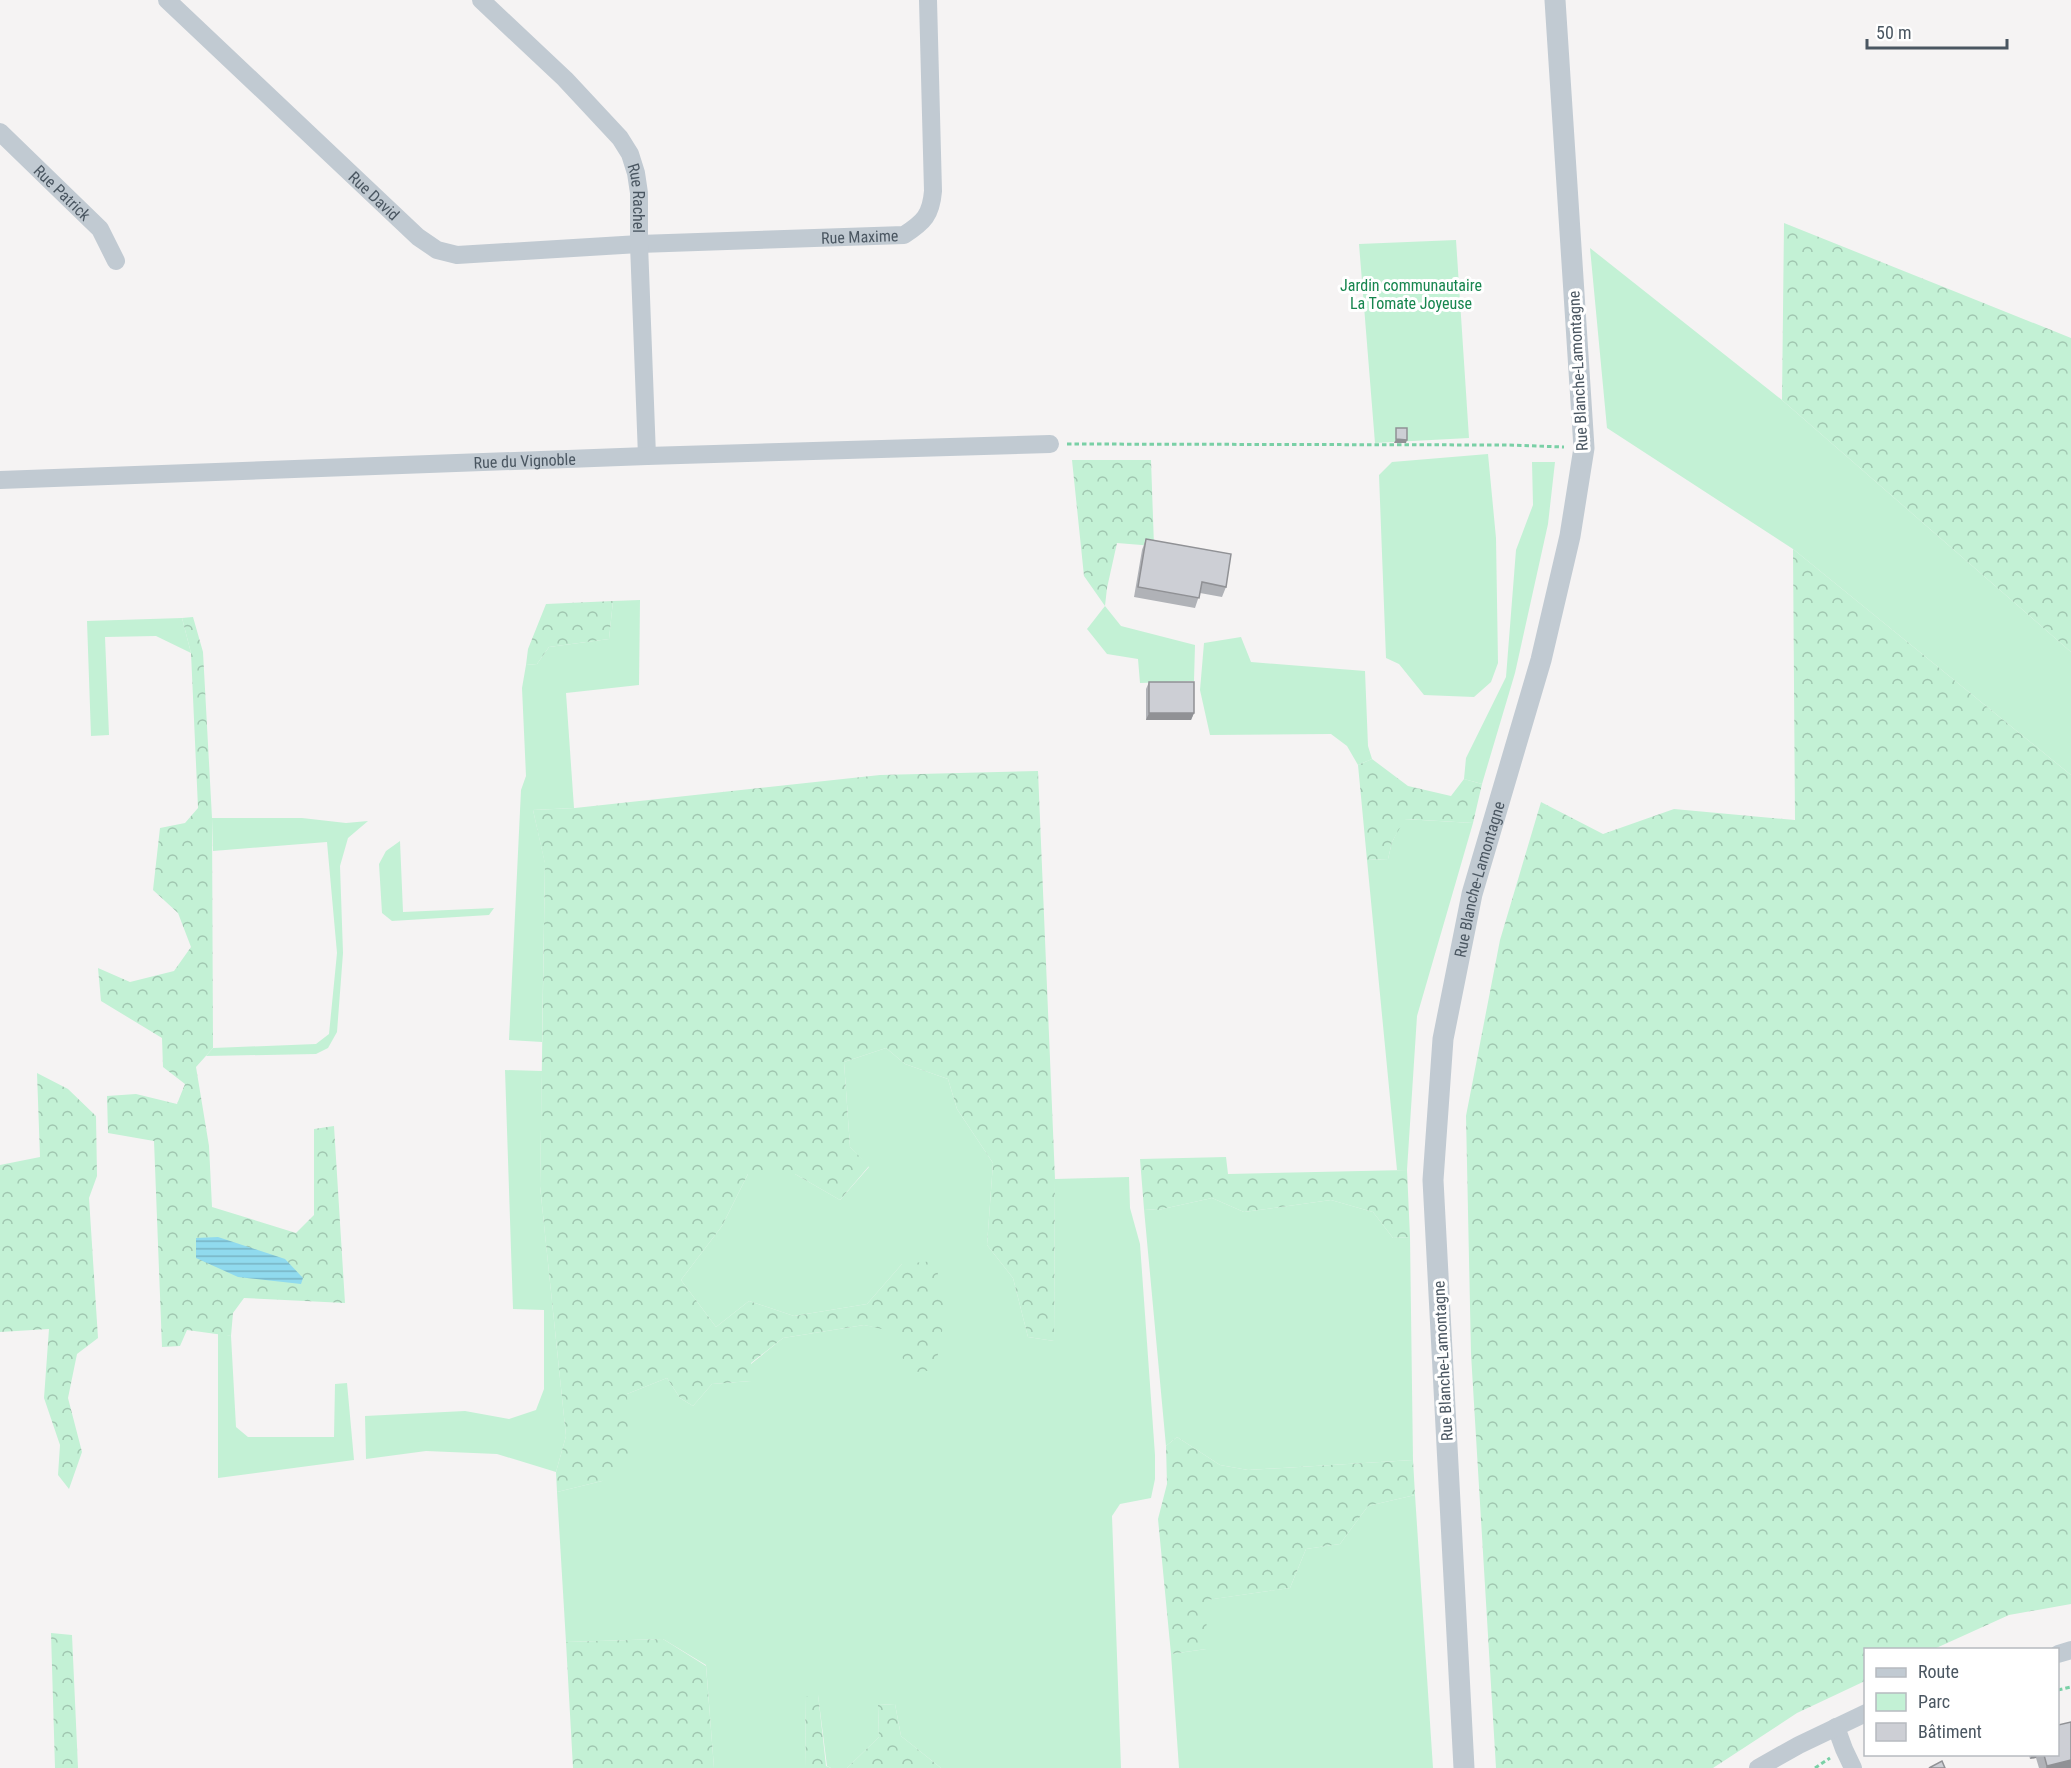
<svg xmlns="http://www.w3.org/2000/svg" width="2071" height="1768" viewBox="0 0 2071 1768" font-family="'Roboto Condensed',sans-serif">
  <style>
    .green { fill: #c3f1d5 }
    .forest { fill: url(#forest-crowns) }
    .water { fill: url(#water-rules) }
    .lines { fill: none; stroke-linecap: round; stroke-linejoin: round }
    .path { stroke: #7ad0a6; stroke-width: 3; stroke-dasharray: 4.5 3; stroke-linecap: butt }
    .minor { stroke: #c1cad2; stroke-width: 18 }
    .tertiary { stroke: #c1cad2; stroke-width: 21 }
    .wall { fill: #b0b2b7 }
    .shaded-wall { fill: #909195 }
    .building { fill: #cdcfd5; stroke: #909195; stroke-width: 1.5 }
    .labels { text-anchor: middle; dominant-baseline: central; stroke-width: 6; stroke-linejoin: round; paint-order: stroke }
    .street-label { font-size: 16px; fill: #4a5661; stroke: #fff }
    .park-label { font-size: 16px; fill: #17864f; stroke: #fff }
  </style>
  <defs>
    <pattern id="forest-crowns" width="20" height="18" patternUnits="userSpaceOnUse" patternTransform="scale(1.5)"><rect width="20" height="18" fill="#c3f1d5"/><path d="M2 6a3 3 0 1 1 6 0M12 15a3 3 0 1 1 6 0" fill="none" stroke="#a0c6b0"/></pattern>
    <pattern id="water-rules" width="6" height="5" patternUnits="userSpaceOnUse" patternTransform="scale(1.5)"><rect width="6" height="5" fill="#90daee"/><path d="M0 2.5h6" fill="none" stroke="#78b4c4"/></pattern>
  </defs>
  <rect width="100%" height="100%" fill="#f5f3f3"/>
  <path class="green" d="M1456,240L1469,438L1375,443L1359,244Z
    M1590,248L1782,400L2071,652V775L1793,549L1607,428Z
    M1488,454L1496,538L1498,663L1491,682L1474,697L1424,695L1399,664L1386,658L1379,475L1392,462Z
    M1532,462H1555L1548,524L1515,673L1482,784L1464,779L1466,758L1506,677L1516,550L1533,505Z
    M640,600L639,685L566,693L574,808L533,810L545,863L542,1042L509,1040L521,790L526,776L522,688L526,665L537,664L549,647L609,639L613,601Z
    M1105,606L1121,626L1195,645L1194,681L1140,683L1138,659L1107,654L1087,629Z
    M182,618L191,653L156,636L105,637L109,735L91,736L87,621Z
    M1241,637L1251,662L1365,671L1368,746L1372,759L1358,765L1347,746L1331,734L1210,735L1200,690L1204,643Z
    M212,818H302L346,823L368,821L348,838L340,866L343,953L337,1032L328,1048L316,1054L206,1056L213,1048L316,1044L329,1034L337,953L327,842L213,851Z
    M1404,819L1473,823L1417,1016L1407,1170H1397L1367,860L1388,859L1392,842Z
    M400,841L403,912L494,908L489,915L392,921L382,913L379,864L386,851Z
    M886,1048L905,1064L948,1079L957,1109L993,1163L987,1245L1013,1278L1028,1337L1054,1341L1055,1179L1129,1177L1130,1208L1140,1244L1155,1455V1479L1151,1498L1120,1504L1112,1516L1121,1768H941L901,1736L895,1704L878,1705L879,1737L847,1768H831L827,1766L818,1695L805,1698L806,1768H714L706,1665L663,1639L566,1642L557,1492L602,1481L627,1394L667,1378L680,1398L693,1406L712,1384L751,1381V1364L783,1338L864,1325L895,1331L902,1264L867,1304L794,1316L749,1301L716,1327L681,1280L722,1226L748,1174H795L840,1200L869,1167L850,1147L844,1062Z
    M505,1070L542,1071L540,1186L566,1436L556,1472L497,1454L426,1451L366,1459L365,1416L465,1411L509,1419L536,1410L544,1389V1310L513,1309Z
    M1212,1198L1244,1212L1331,1200L1373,1212L1393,1238L1410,1237L1413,1460L1248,1470L1220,1465L1177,1437L1166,1446L1144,1209L1158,1210Z
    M218,1333L231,1336L236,1427L248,1437H334L335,1384L347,1383L354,1460L218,1478Z
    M1415,1495L1433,1768H1179L1171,1654L1206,1649V1600L1290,1588L1306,1549L1340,1544L1368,1506Z"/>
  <path class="forest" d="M1784,223L2071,338V652L1782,400Z
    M1072,460H1151L1154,546L1117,543L1107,588L1105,606L1084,576Z
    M1793,549L2071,775V1604L2009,1615L1934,1649L1866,1650L1865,1681L1797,1713L1713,1768H1496L1471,1354L1466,1116L1500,940L1541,802L1603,834L1674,809L1795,820Z
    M613,601L609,639L549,647L537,664L526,665L528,649L546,604Z
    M193,617L203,652L212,818L213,1048L196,1067L209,1146L212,1207L296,1233L314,1215V1129L334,1126L345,1303L244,1298L233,1313L231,1336L187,1330L180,1346L162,1347L154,1141L108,1133L107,1096L136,1094L177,1104L185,1084L163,1067L162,1038L101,1001L98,968L130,982L174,971L191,947L178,913L153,890L160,828L185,823L198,808L191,653L182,618Z
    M1372,759L1408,786L1451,796L1464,779L1482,784L1473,823L1405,819L1392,842L1388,859L1367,860L1358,765Z
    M1038,771L1055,1179L1054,1341L1028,1337L1013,1278L987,1245L993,1163L957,1109L948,1079L905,1064L886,1048L844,1062L850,1147L869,1166L840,1200L795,1174H748L722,1226L681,1280L716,1327L749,1301L794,1316L867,1304L902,1264L935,1261L946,1310L935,1370L907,1373L895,1332L864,1325L783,1338L751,1363V1381L712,1384L693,1406L680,1398L667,1378L627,1394L631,1452L602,1481L557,1492L556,1472L566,1436L540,1186L545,864L533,810L575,808L880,775Z
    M37,1073L68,1089L96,1116L97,1176L89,1198L98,1338L77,1354L68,1398L82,1452L69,1489L58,1475L60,1445L44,1398L49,1329L0,1332V1165L40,1157Z
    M1226,1157L1228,1174L1407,1170L1410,1237L1393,1238L1373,1212L1331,1200L1244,1212L1212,1198L1158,1210L1144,1209L1140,1159Z
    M1177,1437L1220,1465L1248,1470L1413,1460L1415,1495L1368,1506L1340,1544L1306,1549L1290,1588L1207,1600L1206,1649L1171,1654L1158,1519L1167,1484L1166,1446Z
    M51,1633L72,1635L78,1768H55Z
    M663,1639L706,1666L714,1768H573L566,1642Z
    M818,1694L826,1766L831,1768H806L805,1697Z
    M895,1704L901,1736L941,1768H847L879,1737L878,1705Z"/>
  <path class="water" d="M218,1237L285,1259L303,1278L301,1284L238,1277L196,1258V1238Z"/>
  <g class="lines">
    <path class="path" d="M1067,444L1508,445L1564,447
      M2058,1690L2071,1687
      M1815,1768L1830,1758"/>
    <g class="minor">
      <path id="s1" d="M167,0L418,237L437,250L457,255L639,244L904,235C924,222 931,215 933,191L928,0"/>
      <path id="s2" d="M481,0L565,79L620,138L630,154L636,173L639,193V244L647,456"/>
      <path id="s3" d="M0,132L100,229L116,261"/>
      <path id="s4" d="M0,480L647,456L1050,444"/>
      <path d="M2058,1654L2071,1650"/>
      <path d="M1836,1727L1844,1749L1853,1768"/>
      <path d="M1758,1768L1799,1745L1866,1713"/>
    </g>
    <path class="tertiary" id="s5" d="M1464,1768L1433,1180L1443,1039L1472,894L1541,660L1570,536L1584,448L1555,0"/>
  </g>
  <path class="wall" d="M1146,539L1226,587L1222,597L1200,593L1195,608L1134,597L1142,550Z
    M1149,682L1194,713L1191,720H1146V689Z
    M2029,1755H2058L2071,1768H2039L2036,1758L2030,1759Z"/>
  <path class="shaded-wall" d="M1396,439L1407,440L1406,443H1394Z
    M1149,713H1194L1191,720H1146Z
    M2032,1755H2037L2036,1758L2030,1759Z
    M2071,1760V1768H2046L2047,1766Z"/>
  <path class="building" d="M1396,428H1407V440L1396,439Z
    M1146,539L1231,554L1226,587L1202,582L1199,598L1138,587Z
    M1149,682H1194V713H1149Z
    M2071,1722V1760L2047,1766L2044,1755H2058V1725Z
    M1942,1761L1945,1768H1929Z"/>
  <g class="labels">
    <g class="street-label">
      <text stroke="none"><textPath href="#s3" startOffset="87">Rue Patrick</textPath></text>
      <text stroke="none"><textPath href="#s1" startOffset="285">Rue David</textPath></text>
      <text stroke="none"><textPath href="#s2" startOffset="260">Rue Rachel</textPath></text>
      <text stroke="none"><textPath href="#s1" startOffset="792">Rue Maxime</textPath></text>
      <text transform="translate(1578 371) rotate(-93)">Rue Blanche-Lamontagne</text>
      <text stroke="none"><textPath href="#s4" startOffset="525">Rue du Vignoble</textPath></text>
      <text stroke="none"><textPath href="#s5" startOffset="894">Rue Blanche-Lamontagne</textPath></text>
      <text transform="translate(1443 1361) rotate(-93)">Rue Blanche-Lamontagne</text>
    </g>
    <g class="park-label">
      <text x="1411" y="285">Jardin communautaire<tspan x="1411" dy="18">La Tomate Joyeuse</tspan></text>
    </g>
  </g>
  <rect x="1864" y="1648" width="195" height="108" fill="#ffffff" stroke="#b7bbc0" stroke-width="1.5"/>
  <rect x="1876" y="1668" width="30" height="9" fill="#c1cad2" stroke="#b7bbc0" stroke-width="1.5"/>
  <text x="1918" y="1678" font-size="18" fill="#4a5661">Route</text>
  <rect x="1876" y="1693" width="30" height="18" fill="#c3f1d5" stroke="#b7bbc0" stroke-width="1.5"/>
  <text x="1918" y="1708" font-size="18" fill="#4a5661">Parc</text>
  <rect x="1876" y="1723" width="30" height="18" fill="#cdcfd5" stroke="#b7bbc0" stroke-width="1.5"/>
  <text x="1918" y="1738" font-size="18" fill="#4a5661">Bâtiment</text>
  <path d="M1867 39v9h140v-9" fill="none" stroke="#4a5661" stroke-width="3"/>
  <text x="1876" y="39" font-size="18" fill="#4a5661" stroke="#ffffff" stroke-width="4.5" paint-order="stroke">50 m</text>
</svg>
